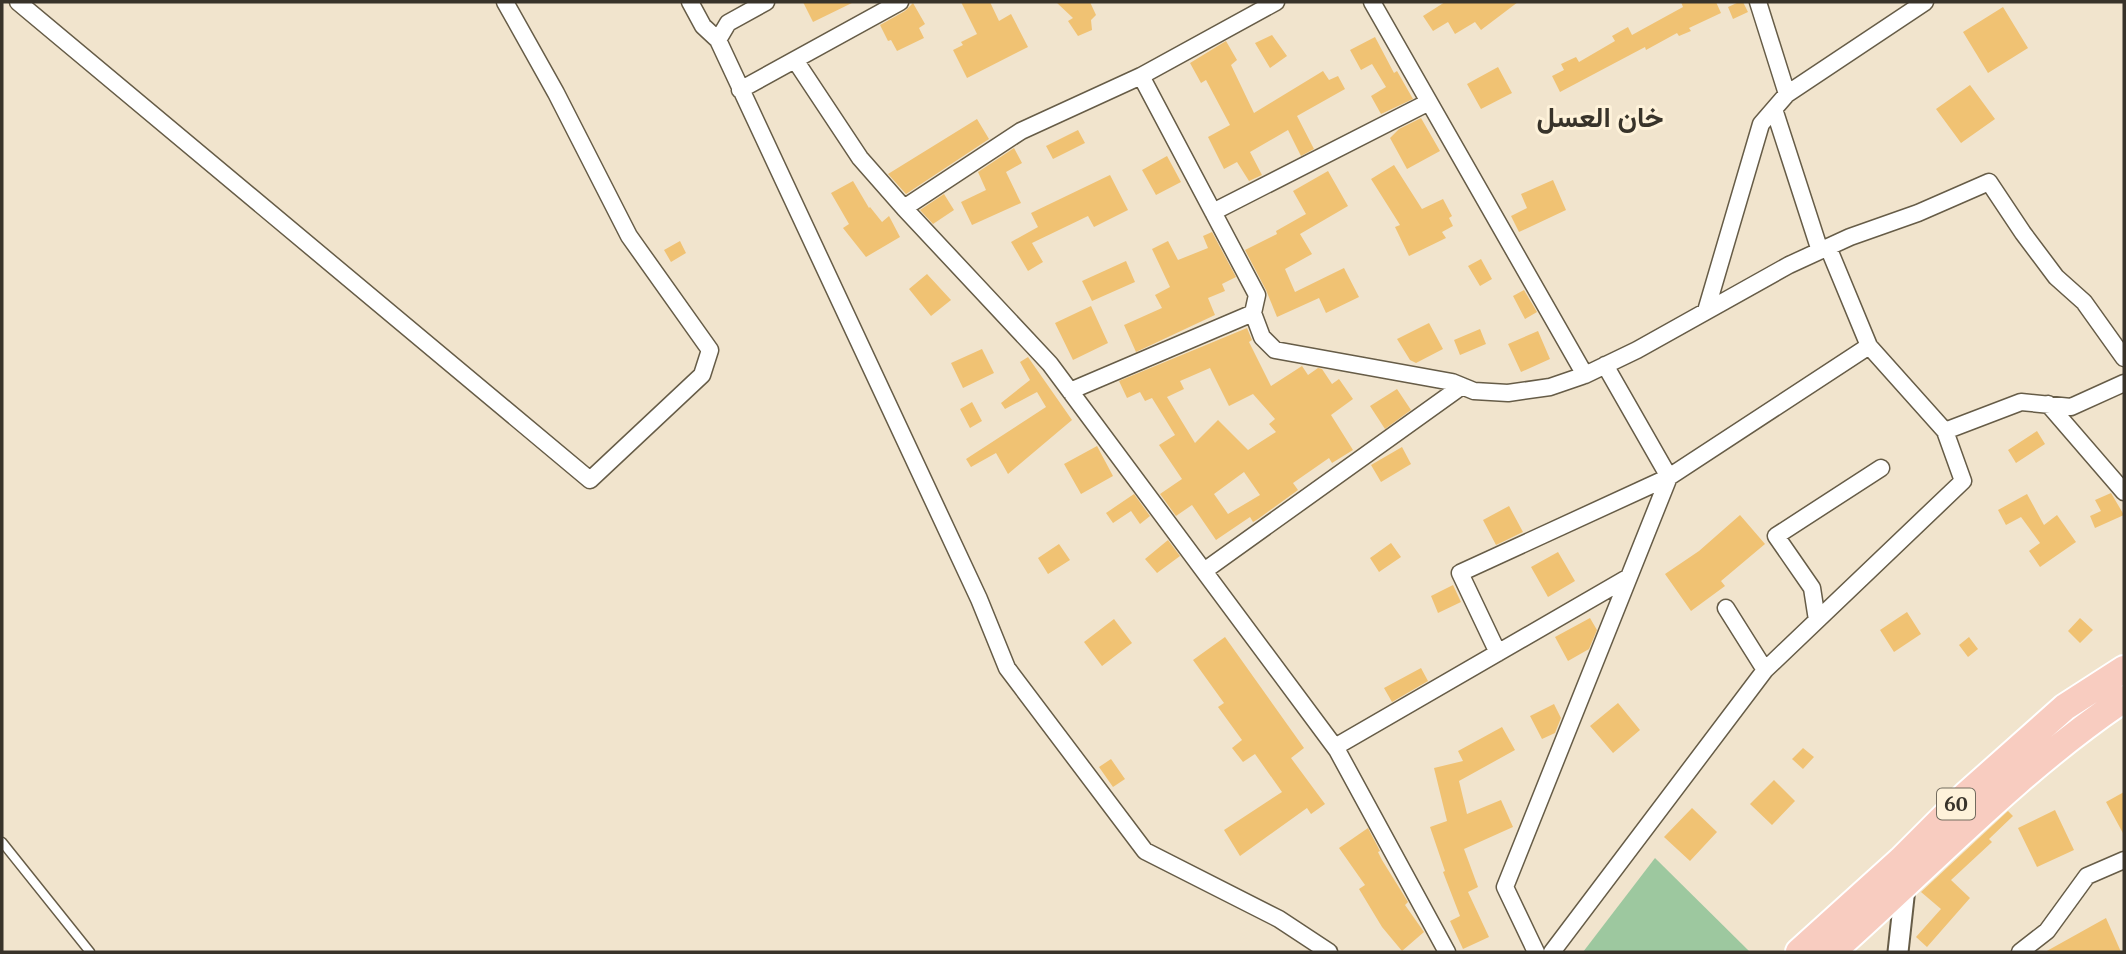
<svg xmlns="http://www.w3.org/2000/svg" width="2126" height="954" viewBox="0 0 2126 954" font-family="Merriweather,Vazirmatn,serif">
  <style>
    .green { fill: #9dc89f }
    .building { fill: #f0c273; fill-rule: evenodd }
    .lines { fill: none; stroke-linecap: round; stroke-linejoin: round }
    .service-casing { stroke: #665c47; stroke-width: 11 }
    .minor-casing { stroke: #665c47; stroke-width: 19 }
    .tertiary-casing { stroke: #665c47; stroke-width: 23 }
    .trunk-casing { stroke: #fff; stroke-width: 30 }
    .service { stroke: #fff; stroke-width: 8 }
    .minor { stroke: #fff; stroke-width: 16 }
    .tertiary { stroke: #fff; stroke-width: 19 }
    .trunk { stroke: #f8ccc0; stroke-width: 26 }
    .labels { text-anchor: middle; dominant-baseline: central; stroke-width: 6; stroke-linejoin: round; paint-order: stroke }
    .shield { fill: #fef2da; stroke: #736c5f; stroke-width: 2 }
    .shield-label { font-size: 19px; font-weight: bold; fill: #38332a }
    .district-label { font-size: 28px; font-weight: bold; fill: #38332a; stroke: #fef2da }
  </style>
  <rect width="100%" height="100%" fill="#f1e4cd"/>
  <path class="green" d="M1655,858L1750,952H1583Z"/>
  <path class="building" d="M803,2H854L813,22Z
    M961,2H990L999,21L1011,14L1028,47L967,78L953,50L963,45L961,42L977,34Z
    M1056,2H1090L1096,15L1091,20L1092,30L1078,36L1068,21L1073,18Z
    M1445,2H1518L1481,30L1475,22L1455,34L1448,22L1433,31L1423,16Z
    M1681,2H1716L1721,13L1689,28L1691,31L1679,36L1677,33L1646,50L1645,47L1560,92L1552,76L1564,70L1561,64L1576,57L1579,62L1615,41L1612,36L1628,27L1632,35L1683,7Z
    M1739,2H1743L1748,12L1733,19L1728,7Z
    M913,3L925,24L919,28L924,38L897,51L891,40L888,41L880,25L905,11Z
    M2003,7L2028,48L1988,73L1963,32Z
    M1272,35L1287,56L1270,68L1255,43Z
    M1375,37L1394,73L1397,71L1413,99L1381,114L1371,96L1386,87L1372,64L1361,70L1350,50Z
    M1226,41L1237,60L1231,65L1254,113L1323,71L1329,80L1338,76L1345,89L1297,116L1314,149L1301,156L1288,130L1250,152L1262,175L1249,181L1237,162L1224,169L1208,137L1230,125L1206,80L1201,83L1190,63Z
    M1498,67L1512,93L1481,109L1467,84Z
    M1970,85L1995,119L1961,143L1936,109Z
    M1421,118L1440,151L1407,169L1390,138L1399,129Z
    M977,119L989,139L906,194L888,174Z
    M1078,130L1085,143L1053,159L1046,146Z
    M1014,148L1022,163L1006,172L1021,203L972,225L961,202L986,190L978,172Z
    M1167,156L1181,182L1156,195L1142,170Z
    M1394,165L1422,209L1443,199L1452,216L1449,218L1453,226L1442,232L1446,238L1409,256L1395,227L1400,225L1371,179Z
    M1328,171L1348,206L1300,234L1312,254L1285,269L1295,292L1344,268L1359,297L1326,313L1319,298L1277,317L1266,290L1245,250L1277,234L1276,231L1306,214L1293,191Z
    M1110,175L1128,210L1094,227L1088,216L1032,243L1043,262L1028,271L1011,242L1038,227L1031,213Z
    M1553,180L1566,210L1519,232L1511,216L1527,208L1521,194Z
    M853,181L869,208L870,207L882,222L889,216L900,237L866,257L843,228L849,224L831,193Z
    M944,194L954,210L933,224L920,210Z
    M1212,232L1236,277L1222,284L1225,291L1208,298L1215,315L1136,352L1124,325L1162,308L1155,295L1170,287L1152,249L1168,241L1178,260L1208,248L1203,236Z
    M680,241L686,253L671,262L664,250Z
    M1481,259L1492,279L1480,286L1468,266Z
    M1126,261L1135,282L1092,301L1082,281Z
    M927,274L951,300L931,316L909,289Z
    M1524,290L1537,312L1525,319L1513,296Z
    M1091,306L1108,343L1073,360L1055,323Z
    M1429,323L1443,349L1416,363L1410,360L1397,339Z
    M1247,328L1252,340L1249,342L1271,386L1302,366L1308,375L1318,368L1322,369L1332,384L1339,379L1353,399L1331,415L1353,450L1332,463L1329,458L1293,483L1298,490L1258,519L1253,522L1250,517L1216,540L1192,505L1176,516L1160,494L1182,479L1159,445L1175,435L1152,398L1145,401L1140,392L1127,398L1119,381ZM1210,368L1229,406L1253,394L1275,419L1269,424L1276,432L1248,450L1218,420L1195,443L1167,397L1184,389L1180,381ZM1244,472L1260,495L1228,514L1214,494Z
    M1480,329L1486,344L1460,355L1454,340Z
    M1538,331L1550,359L1521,372L1508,344Z
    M982,349L994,373L963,388L951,363Z
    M1028,357L1072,420L1008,474L996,453L971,467L966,459L1046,407L1037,392L1005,409L1001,403L1030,380L1020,362Z
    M1397,389L1411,410L1385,429L1370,406Z
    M972,402L982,421L970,428L960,409Z
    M2037,431L2045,444L2016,463L2008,450Z
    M1097,446L1113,476L1081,494L1064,464Z
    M1402,447L1411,464L1381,482L1371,465Z
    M2111,493L2124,515L2095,528L2090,516L2101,511L2095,500Z
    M1134,494L1150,516L1140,524L1131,511L1113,523L1106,513Z
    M2027,494L2044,525L2057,515L2076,542L2040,567L2029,551L2040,543L2021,517L2006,525L1998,510Z
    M1509,506L1523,532L1496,545L1483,520Z
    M1740,515L1765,544L1721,581L1725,586L1691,611L1665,574L1699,551Z
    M1168,540L1180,556L1157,573L1145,559Z
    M1391,543L1401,557L1379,572L1370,558Z
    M1059,544L1070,560L1048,574L1038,558Z
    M1558,552L1575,581L1548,597L1531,567Z
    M1453,585L1461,602L1438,613L1431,596Z
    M1907,612L1921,634L1894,652L1880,630Z
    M1590,618L1597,630L1589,649L1568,661L1555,637Z
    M2080,618L2093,630L2080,643L2068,631Z
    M1114,619L1132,643L1102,666L1084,642Z
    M1225,637L1304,748L1291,758L1325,804L1311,814L1307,808L1240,856L1224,830L1282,792L1255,754L1243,762L1232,748L1242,740L1218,707L1224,703L1193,660Z
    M1969,637L1978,649L1968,657L1959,645Z
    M1421,668L1428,681L1392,702L1384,688Z
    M1618,703L1640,730L1613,753L1590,726Z
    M1554,704L1561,718L1555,733L1542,739L1530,716Z
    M1502,727L1515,750L1459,781L1467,814L1501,800L1513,827L1464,849L1478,887L1468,892L1489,937L1463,949L1450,921L1460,916L1443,872L1445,871L1430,827L1447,821L1434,768L1463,761L1458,751Z
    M1803,748L1814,757L1803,769L1792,759Z
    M1111,759L1125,779L1113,787L1099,767Z
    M1774,780L1795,801L1772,825L1750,804Z
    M2124,792V835L2106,802Z
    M1692,808L1717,832L1690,861L1664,837Z
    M2055,810L2074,850L2037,867L2018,828Z
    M2008,811L2013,816L1989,839L1992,842L1951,880L1970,898L1927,947L1916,937L1941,909L1921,892Z
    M1368,828L1380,851L1378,852L1382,860L1408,902L1405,905L1424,932L1402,951L1382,927L1359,889L1365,885L1339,848Z
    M2106,918L2121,952H2045Z"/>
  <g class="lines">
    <defs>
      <path id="service" d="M2,842L90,952"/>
      <path id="minor" d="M18,2L590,480L702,375L710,350L629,236L556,93L505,2
        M690,2L703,26L718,40L979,599L1007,668L1145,851L1279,919L1329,952
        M1372,2L1585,375
        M1758,2L1787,94
        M718,40L728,23L766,2
        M795,60L860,158L904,208L1050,364L1337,750L1447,952
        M740,90L900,2
        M1774,109L1820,251
        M904,208L1021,131L1141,76L1276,2
        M1213,212L1429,102
        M1828,247L1869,346L1945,431
        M1706,311L1761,124L1787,94L1925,2
        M1253,313L1262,337L1275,350L1452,382L1474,391L1508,393L1550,387L1585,375L1637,350L1789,265L1850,237L1918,213L1989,182L2023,233L2056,277L2084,302L2124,358
        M1070,391L1253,313L1257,295L1141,76
        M2048,404L2124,492
        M1204,571L1462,386
        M1726,608L1765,670
        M1817,620L1812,588L1776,536L1881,468
        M1498,653L1460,573L1669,477L1605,365
        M1335,747L1629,577
        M1536,952L1505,887L1669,477L1869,346
        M1552,952L1765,670L1963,481L1945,431L2021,402L2071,407L2124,383
        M2020,952L2047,931L2087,876L2124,860"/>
      <path id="tertiary" d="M1898,952L1905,888"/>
      <path id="trunk" d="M1799,952L1901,860L1966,795L2065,707L2124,669
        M1832,952C1928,867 2017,771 2124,699"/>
    </defs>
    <use href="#service" class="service-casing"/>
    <use href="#minor" class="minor-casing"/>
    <use href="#tertiary" class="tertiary-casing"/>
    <use href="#trunk" class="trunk-casing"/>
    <use href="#service" class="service"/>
    <use href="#minor" class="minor"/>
    <use href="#tertiary" class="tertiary"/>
    <use href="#trunk" class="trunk"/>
  </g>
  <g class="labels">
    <rect class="shield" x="1937" y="788.5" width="38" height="31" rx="5"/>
    <g class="shield-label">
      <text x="1956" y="804">60</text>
    </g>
    <g class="district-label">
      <text x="1600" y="117">خان العسل</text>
    </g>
  </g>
  <rect width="2126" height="954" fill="none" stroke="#38332a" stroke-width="7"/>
</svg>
